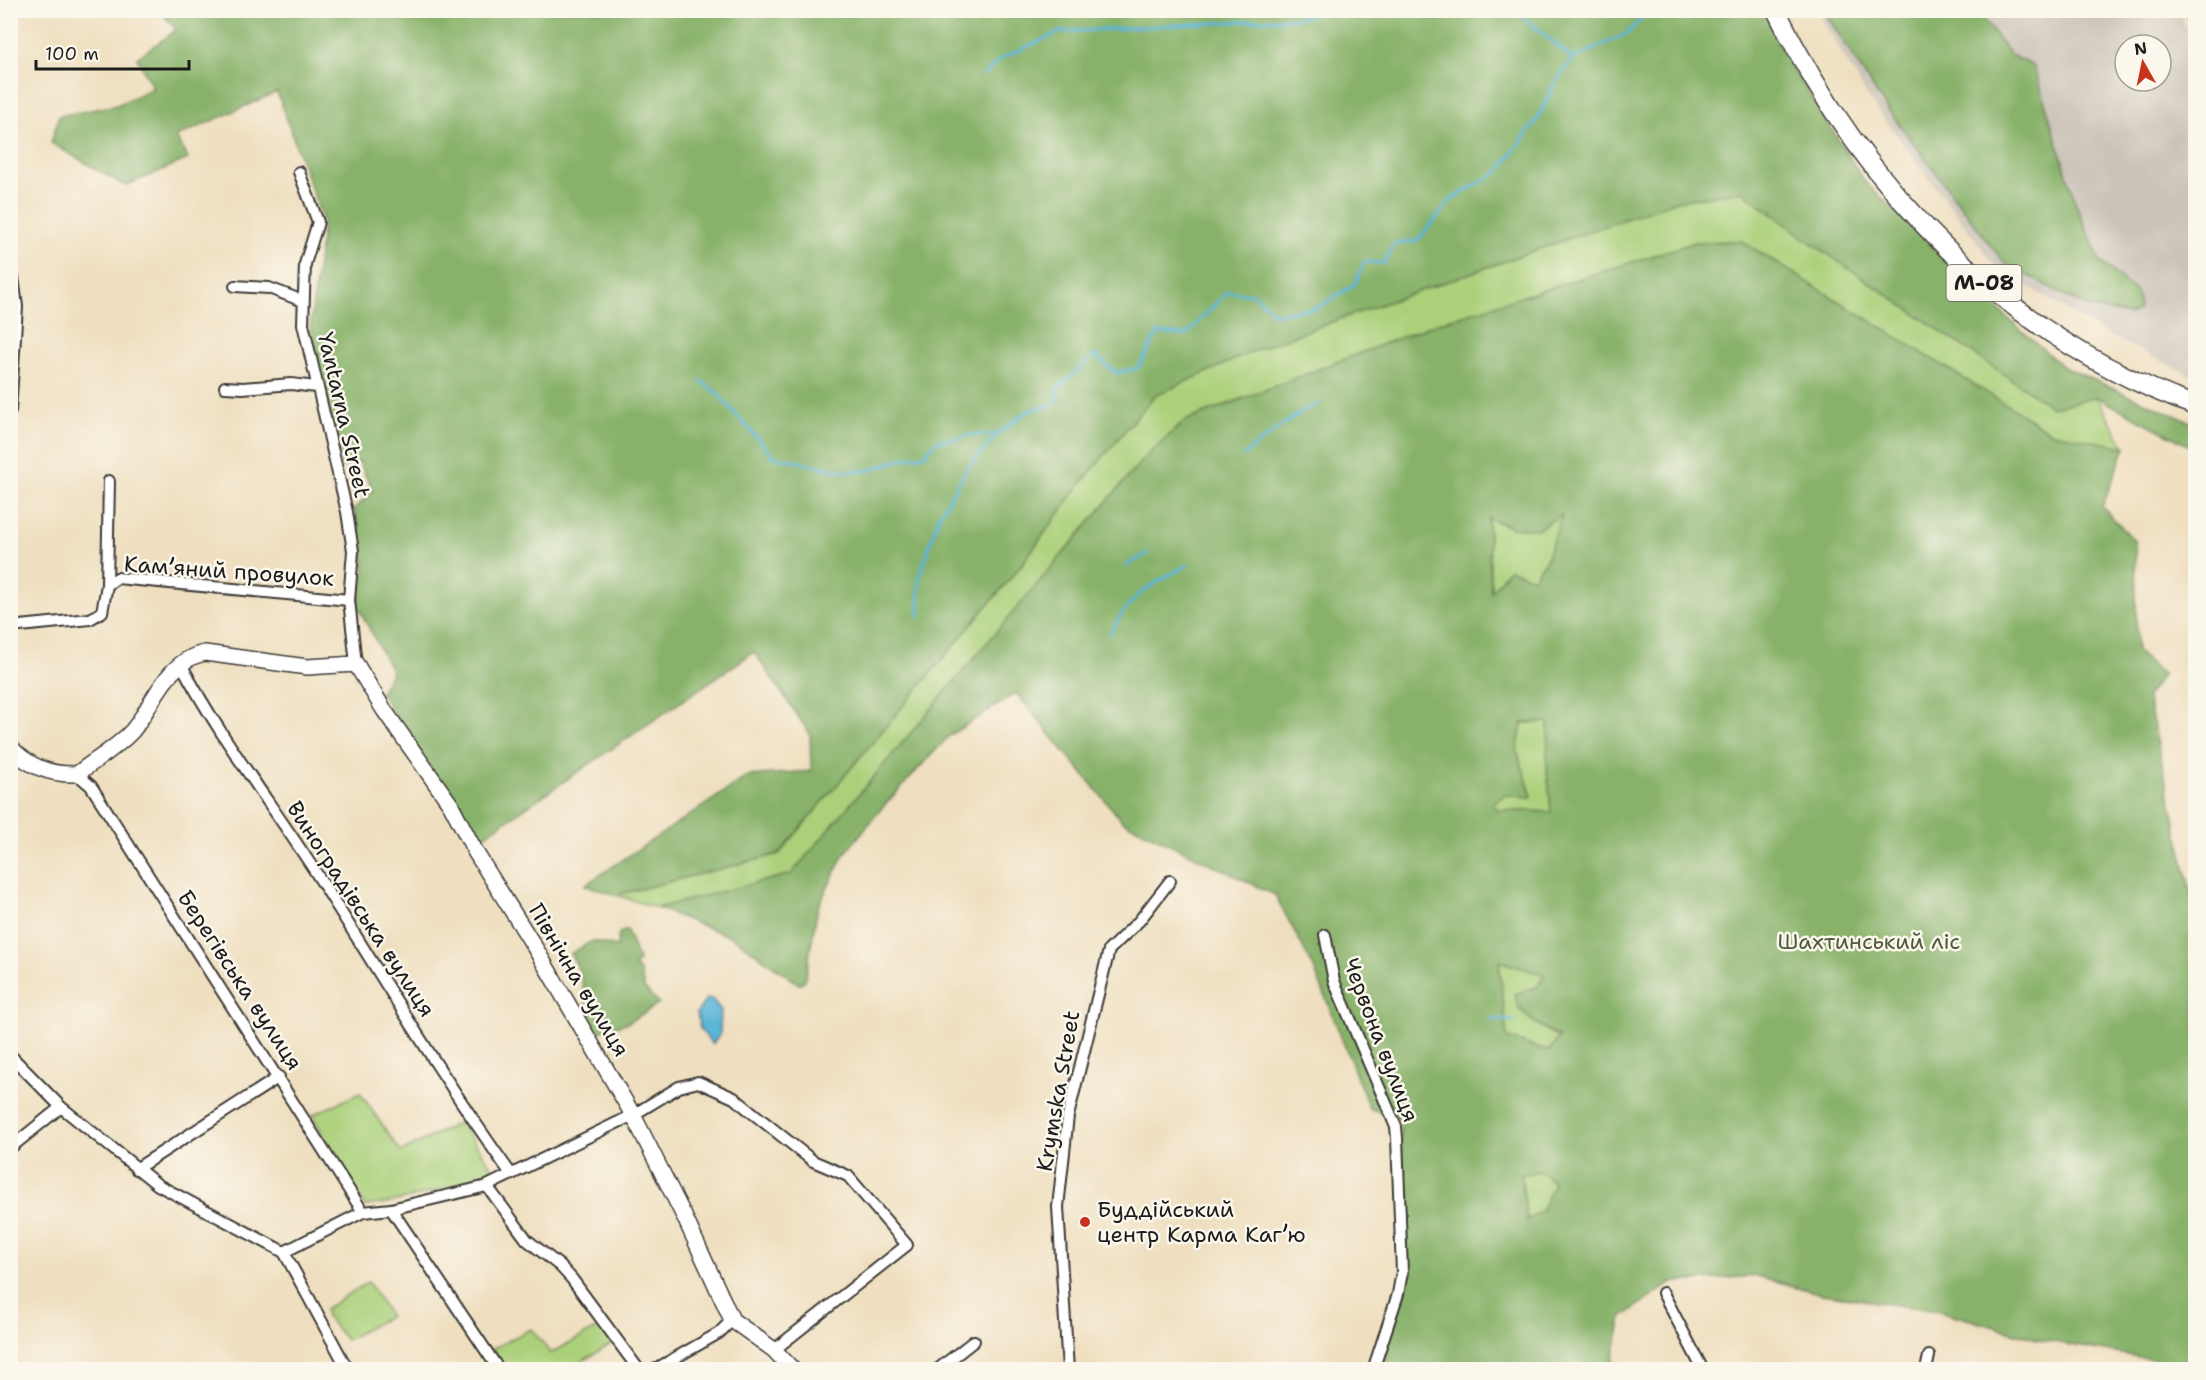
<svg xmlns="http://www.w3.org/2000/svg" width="2206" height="1380" viewBox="0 0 2206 1380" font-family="'Shantell Sans',sans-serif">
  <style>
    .industrial { fill: #cbc3b8; fill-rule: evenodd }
    .green { fill: #abd07a; stroke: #64764b; stroke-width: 1.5 }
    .forest { fill: #88b26a; stroke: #526743; stroke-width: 1.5; fill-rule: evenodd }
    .water { fill: #5ab5d7; stroke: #3b687a; stroke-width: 1.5 }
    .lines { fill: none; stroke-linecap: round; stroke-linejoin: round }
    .stream { stroke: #5ab5d7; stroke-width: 3 }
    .street-casing { stroke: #3c3935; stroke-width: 14 }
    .secondary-casing { stroke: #3c3935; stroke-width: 18 }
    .highway-casing { stroke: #3c3935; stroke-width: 21 }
    .street { stroke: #fff; stroke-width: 10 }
    .secondary { stroke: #fff; stroke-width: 15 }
    .highway { stroke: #fff; stroke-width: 18 }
    .poi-dot { fill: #c8321e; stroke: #fbf7ec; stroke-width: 2 }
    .labels { text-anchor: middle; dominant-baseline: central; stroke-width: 5; stroke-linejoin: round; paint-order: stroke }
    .shield { fill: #fbf7ec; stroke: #5f5e5a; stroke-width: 1.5 }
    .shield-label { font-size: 21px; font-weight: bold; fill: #1c1c1c }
    .street-label { font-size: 22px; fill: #1c1c1c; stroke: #fbf7ec }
    .park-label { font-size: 22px; fill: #4e5b3d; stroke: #fbf7ec }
    .poi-label { font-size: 22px; fill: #1c1c1c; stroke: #fbf7ec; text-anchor: start }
  </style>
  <rect width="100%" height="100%" fill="#fbf7ec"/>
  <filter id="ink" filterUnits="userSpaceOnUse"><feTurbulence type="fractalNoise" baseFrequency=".0167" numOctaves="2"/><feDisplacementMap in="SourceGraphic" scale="12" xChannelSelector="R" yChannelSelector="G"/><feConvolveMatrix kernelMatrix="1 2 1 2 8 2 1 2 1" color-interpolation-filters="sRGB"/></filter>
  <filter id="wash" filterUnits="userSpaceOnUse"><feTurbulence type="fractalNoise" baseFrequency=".008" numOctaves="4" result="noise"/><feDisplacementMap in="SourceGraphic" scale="24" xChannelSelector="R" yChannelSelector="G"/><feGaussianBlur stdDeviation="1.35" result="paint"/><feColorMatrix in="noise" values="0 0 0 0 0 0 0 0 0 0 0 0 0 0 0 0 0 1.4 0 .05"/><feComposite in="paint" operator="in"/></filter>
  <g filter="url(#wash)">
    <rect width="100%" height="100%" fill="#efdfc0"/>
    <path class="industrial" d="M2159,10L2161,15L2179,11L2196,54L2195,377L2108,335L1996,267L1868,97L1817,11ZM2125,45H2161V81H2125Z"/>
    <path class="green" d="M1742,191L1810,242L2052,407L2097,397L2125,447L2052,433L1741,241L1696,242L1435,324L1185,421L1144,458L791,875L657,908L616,895L779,854L1019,568L1082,482L1154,396L1258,349L1351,315L1676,201Z
      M1563,514L1546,560L1533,578L1491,593L1488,518L1513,528Z
      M1549,722L1547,769L1552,812L1497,810L1492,803L1505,795L1532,797L1517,751L1522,723Z
      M1499,961L1546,975L1537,987L1515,994C1516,1016 1542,1027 1559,1038L1549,1051L1507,1038Z
      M360,1093L401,1152L460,1122L494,1170L486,1179L388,1203L365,1206L312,1115Z
      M1540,1171L1555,1184L1542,1210L1527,1220L1521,1174Z
      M368,1282L390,1316L346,1340L326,1316L325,1309Z
      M603,1325L613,1343L569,1369H504L491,1349L531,1329L551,1353Z"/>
    <path class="forest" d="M161,11H1766L1781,49L1865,182L1994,306L2062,366L2195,424V449L2097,397L2052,407L1810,242L1742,191L1676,201L1351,315L1258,349L1154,396L1082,482L1019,568L779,854L616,895L585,885L748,776L811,771L810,734L754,652L478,840L380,692L392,672L357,605L365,570L354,509L373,491L359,462L342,467L309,337L323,221L277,92L176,137L188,159L125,186L51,143L59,116L117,105L153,88L137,58L176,30Z
      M1824,11H1978L2010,55L2034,66L2076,204L2100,261L2136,292L2140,303L2138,311L2129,315L2087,307L2004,263L1880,99Z
      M1741,241L2052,433L2125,447L2102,507L2135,541L2137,652L2163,674L2147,696L2191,894L2195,902V1367L2037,1339L1939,1311L1822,1294L1757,1276L1673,1282L1622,1317L1611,1369H1378L1406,1282L1400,1120L1369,1108L1314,968L1275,895L1122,821L1016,693L950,735L880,810L843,856L818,907L805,980L799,984L734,938L657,908L791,874L1144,458L1185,421L1435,324L1696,242ZM1562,515L1546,560L1533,578L1509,569L1491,592L1488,518L1513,528L1537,529ZM1548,722L1547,769L1551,812L1497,810L1493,803L1505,795L1532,797L1517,751L1522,723ZM1499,961L1545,975L1537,987L1515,994C1516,1016 1542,1026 1559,1037L1549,1051L1507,1038ZM1540,1171L1554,1183L1542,1210L1527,1220L1521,1175Z
      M627,930L639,961L634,966L640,971L644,988L659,1004L629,1022L597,1032C581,1008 588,978 570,954L592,941L617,947L619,933Z"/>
    <path class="water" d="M706,999H712L721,1010L720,1035L712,1044L700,1029L697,1013Z"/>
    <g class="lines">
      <path class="stream" d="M1508,10L1527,20L1573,59
        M983,75L1002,58L1060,32L1298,18L1332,10
        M700,381L716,392L773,456L839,471H868L901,459L924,455L937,441L957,439L967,435L998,434L1026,412L1057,403V389L1095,355L1116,373L1138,368L1158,333L1186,335L1227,292L1254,294L1275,314L1317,308L1355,284L1364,262L1384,263L1394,244L1417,241L1452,199L1498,172L1537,120L1555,82L1573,59L1628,33L1650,10
        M1244,455C1268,437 1292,415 1319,403
        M1126,566L1148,553
        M919,616V578L939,516L968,467L998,434
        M1110,635C1127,596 1152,584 1188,565
        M1490,1019L1515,1021"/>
    </g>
  </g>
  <g filter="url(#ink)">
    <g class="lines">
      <defs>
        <path id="street" d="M2189,10L2196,28
          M299,172L318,222L305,264L303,324L347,512L353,551L349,600L356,664
          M235,286L269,288L303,301
          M225,387L243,388L291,384L316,387
          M10,411L17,307L13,277
          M107,585L117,578L349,600
          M10,627L90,619L102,612L107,585L109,481
          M181,664C221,740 274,807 320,879C383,978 442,1078 511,1174
          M77,774L91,786L363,1212
          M1325,935L1334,981L1396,1127L1397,1138L1402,1272L1398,1294L1373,1370
          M10,1055L61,1107
          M10,1148L61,1107L158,1185L284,1252
          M136,1169L279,1077
          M487,1186L527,1240L560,1266L572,1279L639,1370
          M391,1209L499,1370
          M284,1252L363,1212L391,1209L487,1186L633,1115L679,1087L698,1082L734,1098L813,1161L848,1176L907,1245L774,1350
          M284,1252L348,1370
          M1663,1293L1703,1370
          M654,1370L719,1333L732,1320
          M937,1370L974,1341
          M1068,1370L1058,1207L1068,1116L1109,950L1139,921L1170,881
          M1926,1370L1929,1356"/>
        <path id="secondary" d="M10,747C29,767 50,775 77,774C95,760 118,747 133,730C154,703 167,660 205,653L307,667L356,664L384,710L451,805L476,853L534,946L633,1115L684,1216L732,1320L774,1350L793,1370"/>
        <path id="highway" d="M1776,10C1862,187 2008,339 2196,406"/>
      </defs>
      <use href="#street" class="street-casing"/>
      <use href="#secondary" class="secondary-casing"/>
      <use href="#highway" class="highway-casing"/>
      <use href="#street" class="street"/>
      <use href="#secondary" class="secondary"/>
      <use href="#highway" class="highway"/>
    </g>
  </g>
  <circle class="poi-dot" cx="1085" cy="1222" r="6"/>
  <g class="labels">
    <rect class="shield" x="1946.5" y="265" width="75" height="36" rx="4.5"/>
    <g class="shield-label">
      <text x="1984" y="283">М-08</text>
    </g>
    <g class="street-label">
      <text transform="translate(344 415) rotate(77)">Yantarna Street</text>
      <text transform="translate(229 571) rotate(4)">Камʼяний провулок</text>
      <text transform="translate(361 909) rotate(57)">Виноградівська вулиця</text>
      <text transform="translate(240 980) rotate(57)">Берегівська вулиця</text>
      <text transform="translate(579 980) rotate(59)">Північна вулиця</text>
      <text transform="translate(1381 1040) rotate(69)">Червона вулиця</text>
      <text transform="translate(1058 1091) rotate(-80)">Krymska Street</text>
    </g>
    <g class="park-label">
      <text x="1869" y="941">Шахтинський ліс</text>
    </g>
    <g class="poi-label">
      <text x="1097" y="1209">Буддійський<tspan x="1097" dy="25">центр Карма Кагʼю</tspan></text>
    </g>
  </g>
  <rect width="2206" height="1380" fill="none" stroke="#fbf7ec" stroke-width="36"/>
  <g transform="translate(2143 63) rotate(351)"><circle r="28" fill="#fbf7ec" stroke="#a29f99" stroke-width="1.5"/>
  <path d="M0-4.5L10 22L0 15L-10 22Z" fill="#c8321e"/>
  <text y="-9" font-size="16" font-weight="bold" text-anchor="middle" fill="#1c1c1c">N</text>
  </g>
  <path d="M36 60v9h153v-9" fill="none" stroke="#1c1c1c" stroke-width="3"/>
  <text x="45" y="60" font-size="18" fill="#1c1c1c" stroke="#fbf7ec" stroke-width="4.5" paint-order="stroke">100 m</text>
</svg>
